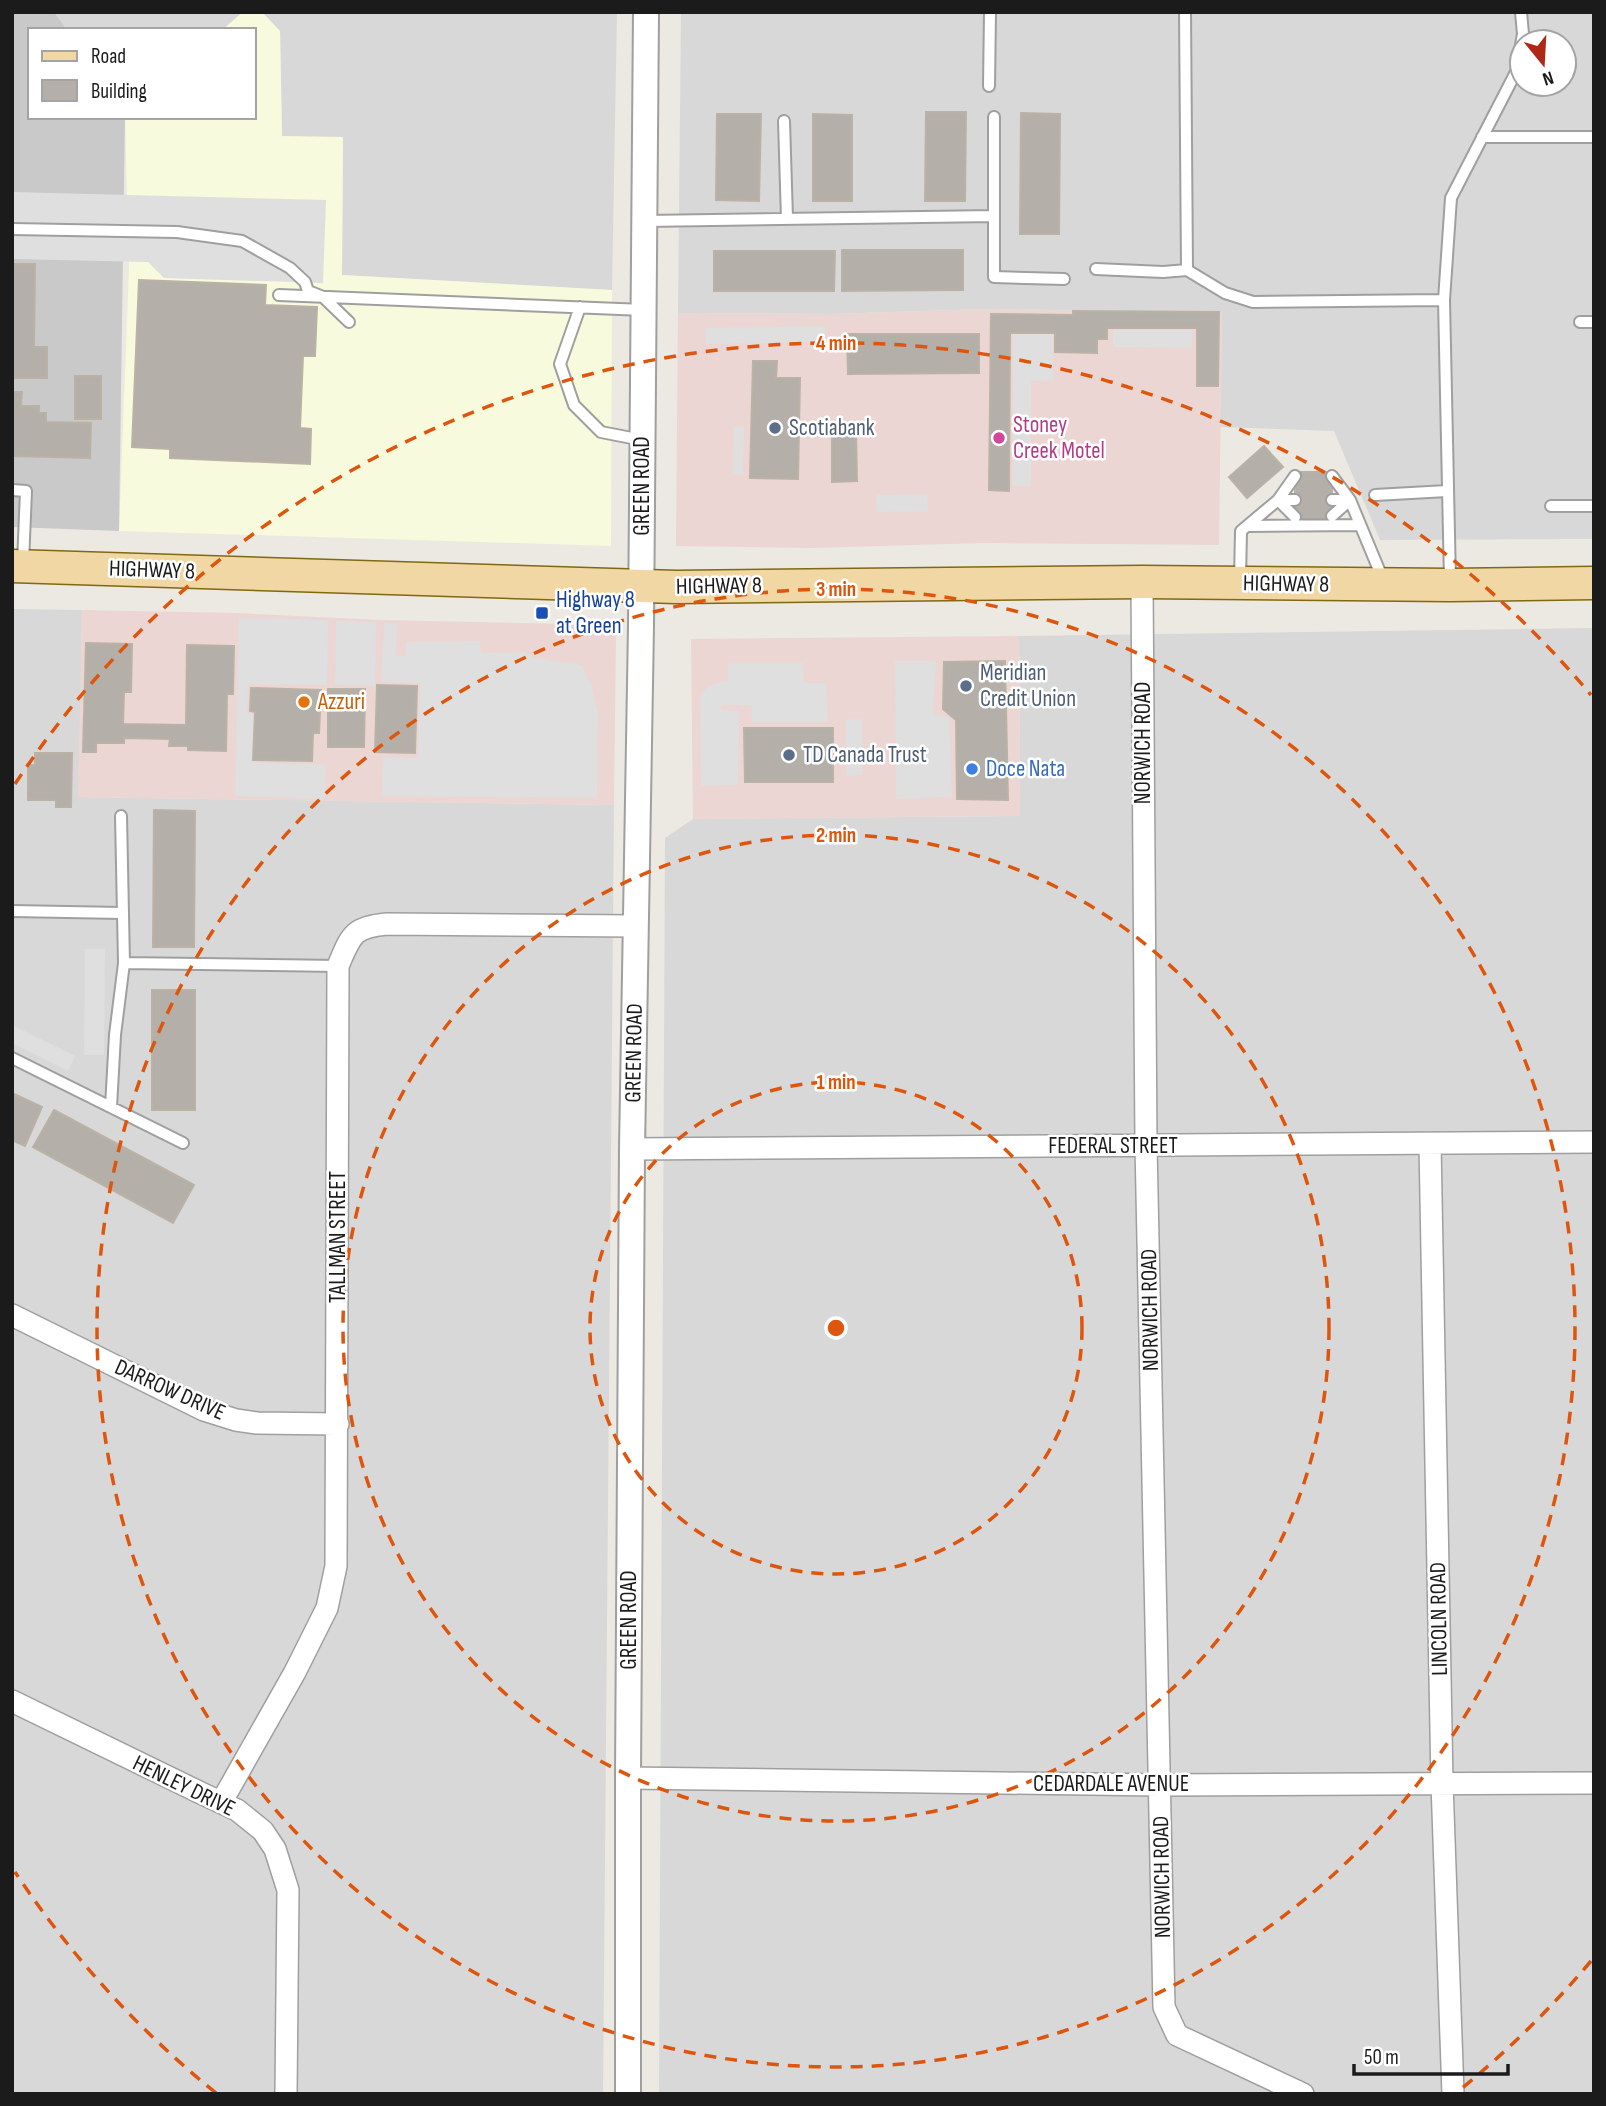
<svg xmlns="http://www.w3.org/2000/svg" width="1606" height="2106" viewBox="0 0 1606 2106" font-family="'Sofia Sans Condensed',sans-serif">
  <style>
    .residential { fill: #d9d8d8; fill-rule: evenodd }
    .commercial { fill: #ebd6d3 }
    .education { fill: #f7fadc }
    .religious { fill: #c9c9c9 }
    .parking { fill: #dfdfdf }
    .building { fill: #b4afa8; stroke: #bbb2a6; stroke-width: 2 }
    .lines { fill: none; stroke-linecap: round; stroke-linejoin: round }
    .service-casing { stroke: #9f9f9f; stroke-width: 14 }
    .minor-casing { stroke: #9f9f9f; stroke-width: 24 }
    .tertiary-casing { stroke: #9f9f9f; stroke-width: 28 }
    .primary-casing { stroke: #816811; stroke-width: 35 }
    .service { stroke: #fff; stroke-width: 10 }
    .minor { stroke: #fff; stroke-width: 21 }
    .tertiary { stroke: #fff; stroke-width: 24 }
    .primary { stroke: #f0d7a3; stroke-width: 32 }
    .ring { fill: none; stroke: #de560d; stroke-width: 3.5; stroke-dasharray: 12 9 }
    .service-dot { fill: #5c6f8a; stroke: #fff; stroke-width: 2.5 }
    .hotel-dot { fill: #d1479c; stroke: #fff; stroke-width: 2.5 }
    .transit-dot { fill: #1a4fb4; stroke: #fff; stroke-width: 2.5 }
    .food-dot { fill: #e8710a; stroke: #fff; stroke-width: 2.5 }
    .shop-dot { fill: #3f7fe0; stroke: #fff; stroke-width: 2.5 }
    .labels { text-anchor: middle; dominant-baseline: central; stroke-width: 5; stroke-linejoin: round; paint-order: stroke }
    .hotel-label { font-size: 23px; fill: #b23c85; stroke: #fff; text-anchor: start }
    .service-label { font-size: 23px; fill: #4e5e75; stroke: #fff; text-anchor: start }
    .street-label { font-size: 23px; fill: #1b1b1b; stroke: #fff }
    .transit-label { font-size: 23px; fill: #164399; stroke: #fff; text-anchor: start }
    .food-label { font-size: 23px; fill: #c56008; stroke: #fff; text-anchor: start }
    .shop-label { font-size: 23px; fill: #366cbe; stroke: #fff; text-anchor: start }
    .centre { fill: #de560d; stroke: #fff; stroke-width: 3.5 }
    .ring-label { font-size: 21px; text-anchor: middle; font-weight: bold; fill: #de560d; stroke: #fff; stroke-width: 5; stroke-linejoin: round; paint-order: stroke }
  </style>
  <rect width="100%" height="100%" fill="#ebe9e2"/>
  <path class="residential" d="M54,12H243L222,30H67Z
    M262,12H617L612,290L342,275L343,137H282L280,31Z
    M681,12H1594V539L1380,540L1334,431L1220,427L1222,312L984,309L832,314L678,313ZM1522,42H1564V84H1522Z
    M12,609L82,610L79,797L614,805L603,2094H12Z
    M1594,628V2094H659L665,838L693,819L1020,816L1019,636Z"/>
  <path class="commercial" d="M984,309L1222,312L1219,545L982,543L814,548L676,546L678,313L832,314Z
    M82,610L236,613L380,620L608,625L616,634L614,805L78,797Z
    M1019,636L1020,816L693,819L691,639Z"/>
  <path class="education" d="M243,12H262L280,31L282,136L343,137L342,275L612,290L611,546L119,531L129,269L125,117H254V30H222Z"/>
  <path class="religious" d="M12,12H54L67,30H30V117H125L119,531L12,527Z"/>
  <path class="parking" d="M12,192L326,200L323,283L164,278L148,262L12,259Z
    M825,326L826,342L706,344L705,328Z
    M1113,330H1192V348L1113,347Z
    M1013,334H1053V380L1031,381V486H1013Z
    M734,427H744L743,475L733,474Z
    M927,494L928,511L877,512L876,495Z
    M239,618L328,620L327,685L248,684L247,713L254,714L253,763L326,764L325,799L235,796Z
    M336,621L376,622L375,686L335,685Z
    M384,623L397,624L396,656H406V642L480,641L481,653L524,652L535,658L581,665L591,683L598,714L597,798L382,796L383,757L418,758L420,683L381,682Z
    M895,661H936L933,710L934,715L949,717L952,797L896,799Z
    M728,663H803L804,683H826L828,722H752L751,705H722L720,708L723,710L739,711L738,785L701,786L700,697L706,688L716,683L728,681Z
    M846,719H862V775H846Z
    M85,949H105L104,1055H84Z
    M12,1025L75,1056L68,1071L12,1043Z"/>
  <path class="building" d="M926,112H966L965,201H925Z
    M1021,113L1060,114L1059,234H1020Z
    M717,114H761L759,201L716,200Z
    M813,114L852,115V201H813Z
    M842,250H963V290L842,291Z
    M714,251H835L834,291H714Z
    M12,264H35L34,347H47V378H12Z
    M139,280L266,285L265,305L317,307L315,356H303L300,428L311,429L310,464L170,458V449L132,447Z
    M1073,311L1219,312L1218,386H1197V328H1107V339H1097V353L1055,352V333H1010L1009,491L989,490L991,314L1073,315Z
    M847,334H979V373L848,374Z
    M753,361H777L776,378H800L798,479L750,478Z
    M75,376H101V419H75Z
    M12,392H22L21,406H39V413H46V422L91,423L90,458L12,456Z
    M832,432H856L857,481L832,482Z
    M1264,446L1283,467L1247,498L1229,477Z
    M1295,472H1332V520H1295Z
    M86,643L132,644L131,692H124L123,724L186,725L187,645L234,646L233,694H227L226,751L188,750V746H169L170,739L124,738V743H96V752H83Z
    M1005,661L1008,800L957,799L956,720L943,709L944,662Z
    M377,685L417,686L415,753L375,752Z
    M251,688L321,690L319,733H313L312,761L253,760L255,712L250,711Z
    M328,689H365L364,747H328Z
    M744,728H833V782H745Z
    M35,753H72L71,807H56V800H28V765H35Z
    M154,810L195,811L194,947H153Z
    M152,990H195V1110H152Z
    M12,1093L42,1107L25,1146L12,1140Z
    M54,1110L194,1185L173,1223L33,1147Z"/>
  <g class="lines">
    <defs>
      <path id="service" d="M1185,12L1187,270L1225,293L1253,302L1444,300
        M989,86L990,12
        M994,117V277L1064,279
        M784,121L787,219
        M1482,137H1594
        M645,221L994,216
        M12,229L177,232L242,241L290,268L305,282L308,291L323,297L349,322
        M1096,269L1163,272L1187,270
        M279,295L644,310
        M580,307L560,364L574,405L601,432L642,440
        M1580,322H1594
        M1332,476L1350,500
        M12,490L26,491L23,563
        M1375,495L1447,491
        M1278,500L1295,476
        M1278,500L1295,517
        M1332,500H1350L1384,582
        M1551,506H1594
        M1332,516L1350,500
        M1247,526L1360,525
        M1240,579L1241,531L1278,500H1295
        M1450,581L1444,300L1451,198L1516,72L1523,34L1521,12
        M12,911L122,913
        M124,963L338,966
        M12,1058L183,1143
        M111,1107L115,1035L124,963L121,816"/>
      <path id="minor" d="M1142,582L1146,1145L1164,2007L1177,2035L1303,2094
        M1430,1144L1442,1783L1453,2094
        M632,1149L1594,1142
        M12,1315L204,1410L236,1420L257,1423L338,1424
        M12,1701L203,1794L237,1810L263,1831L275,1849L288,1890L286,2094
        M628,1778L1160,1785L1594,1783
        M222,1801L295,1672L327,1608L336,1566L338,966C351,936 352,927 387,924L635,926"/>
      <path id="tertiary" d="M628,2094V1778L632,1149L641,626L646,12"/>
      <path id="primary" d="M12,566L676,587L1142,582L1450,585L1594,583"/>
    </defs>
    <use href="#service" class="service-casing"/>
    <use href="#minor" class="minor-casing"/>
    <use href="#tertiary" class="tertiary-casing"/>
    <use href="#primary" class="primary-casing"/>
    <use href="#service" class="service"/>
    <use href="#minor" class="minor"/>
    <use href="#tertiary" class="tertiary"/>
    <use href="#primary" class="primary"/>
  </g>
  <g class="ring">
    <circle cx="836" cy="1328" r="246"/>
    <circle cx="836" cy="1328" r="493"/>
    <circle cx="836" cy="1328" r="739"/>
    <path d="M1591 1961A985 985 0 0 1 1456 2093M216 2093A985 985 0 0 1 15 1872M15 784A985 985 0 0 1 1591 695"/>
  </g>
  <g class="service-dot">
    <circle cx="775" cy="428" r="7"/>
    <circle cx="966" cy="686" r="7"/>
    <circle cx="789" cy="755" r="7"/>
  </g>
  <circle class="hotel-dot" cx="999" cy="438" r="7"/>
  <rect class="transit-dot" x="535" y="606" width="14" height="14" rx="3.5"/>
  <circle class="food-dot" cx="304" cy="702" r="7"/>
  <circle class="shop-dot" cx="972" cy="769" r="7"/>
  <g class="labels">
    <g class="hotel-label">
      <text x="1013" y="425">Stoney<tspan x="1013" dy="26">Creek Motel</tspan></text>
    </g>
    <g class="service-label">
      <text x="789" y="428">Scotiabank</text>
      <text x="980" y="673">Meridian<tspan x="980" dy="26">Credit Union</tspan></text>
      <text x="803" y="755">TD Canada Trust</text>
    </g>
    <g class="street-label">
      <text transform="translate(642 486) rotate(-90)">GREEN ROAD</text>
      <text transform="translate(152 570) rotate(2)">HIGHWAY 8</text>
      <text transform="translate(1286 584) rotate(1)">HIGHWAY 8</text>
      <text transform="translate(719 586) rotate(-1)">HIGHWAY 8</text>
      <text transform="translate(1143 743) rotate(-90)">NORWICH ROAD</text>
      <text transform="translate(634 1053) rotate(-89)">GREEN ROAD</text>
      <text x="1113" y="1146">FEDERAL STREET</text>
      <text transform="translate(338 1237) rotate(-90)">TALLMAN STREET</text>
      <text transform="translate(1150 1310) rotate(-91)">NORWICH ROAD</text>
      <text transform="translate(170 1390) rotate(24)">DARROW DRIVE</text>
      <text transform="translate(1439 1619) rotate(-91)">LINCOLN ROAD</text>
      <text transform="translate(629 1620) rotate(-90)">GREEN ROAD</text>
      <text x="1111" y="1784">CEDARDALE AVENUE</text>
      <text transform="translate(184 1786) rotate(26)">HENLEY DRIVE</text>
      <text transform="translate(1162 1877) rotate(-91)">NORWICH ROAD</text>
    </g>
    <g class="transit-label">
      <text x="556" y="600">Highway 8<tspan x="556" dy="26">at Green</tspan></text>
    </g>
    <g class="food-label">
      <text x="318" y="702">Azzuri</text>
    </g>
    <g class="shop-label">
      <text x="986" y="769">Doce Nata</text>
    </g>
  </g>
  <circle cx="836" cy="1328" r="10" class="centre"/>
  <g class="ring-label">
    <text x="836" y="350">4 min</text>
    <text x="836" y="596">3 min</text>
    <text x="836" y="842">2 min</text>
    <text x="836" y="1089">1 min</text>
  </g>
  <rect width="1606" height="2106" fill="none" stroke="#1b1b1b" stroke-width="28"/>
  <rect x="28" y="28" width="228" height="91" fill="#ffffff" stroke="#a4a4a4" stroke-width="2"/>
  <rect x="42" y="51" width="35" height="10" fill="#f0d7a3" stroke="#a4a4a4" stroke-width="2"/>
  <text x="91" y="63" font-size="21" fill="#1b1b1b">Road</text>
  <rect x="42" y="80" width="35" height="21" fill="#b4afa8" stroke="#a4a4a4" stroke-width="2"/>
  <text x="91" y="98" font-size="21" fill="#1b1b1b">Building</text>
  <g transform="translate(1543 63) rotate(162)"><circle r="33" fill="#ffffff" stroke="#a4a4a4" stroke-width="2"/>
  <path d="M0-5L12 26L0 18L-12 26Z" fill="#af2817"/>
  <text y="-10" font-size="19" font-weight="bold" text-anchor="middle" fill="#1b1b1b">N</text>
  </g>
  <path d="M1354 2064v10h154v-10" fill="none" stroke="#1b1b1b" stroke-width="3.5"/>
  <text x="1364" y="2064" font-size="21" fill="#1b1b1b" stroke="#ffffff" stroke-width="5" paint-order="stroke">50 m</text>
</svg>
